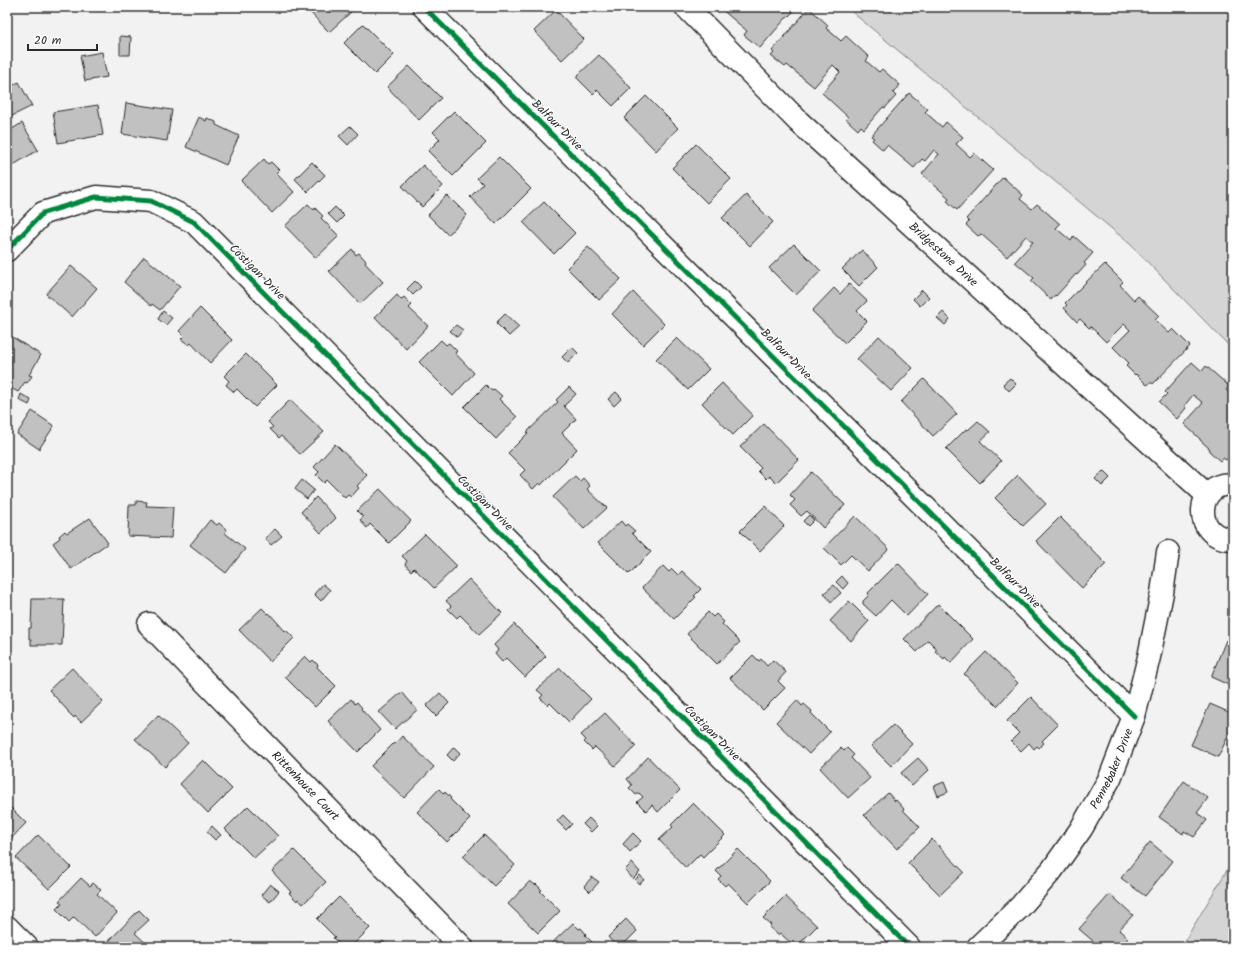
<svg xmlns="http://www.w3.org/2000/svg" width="1240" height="954" viewBox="0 0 1240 954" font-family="Kalam,sans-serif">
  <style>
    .green { fill: #d5d5d5; stroke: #808080 }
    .building { fill: #c1c1c1; stroke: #2b2b2b }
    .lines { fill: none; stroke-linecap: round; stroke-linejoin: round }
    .minor-casing { stroke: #2b2b2b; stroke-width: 25 }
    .minor { stroke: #fff; stroke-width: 22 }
    .cycleway-casing { stroke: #fff; stroke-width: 8 }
    .cycleway { stroke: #00873e; stroke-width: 5 }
    .labels { text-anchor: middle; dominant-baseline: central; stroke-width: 3; stroke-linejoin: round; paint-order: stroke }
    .street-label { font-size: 12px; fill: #2b2b2b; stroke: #fff }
  </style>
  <rect width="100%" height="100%" fill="#f2f2f2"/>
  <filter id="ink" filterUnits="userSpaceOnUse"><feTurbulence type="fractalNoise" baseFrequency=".025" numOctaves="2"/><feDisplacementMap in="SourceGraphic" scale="8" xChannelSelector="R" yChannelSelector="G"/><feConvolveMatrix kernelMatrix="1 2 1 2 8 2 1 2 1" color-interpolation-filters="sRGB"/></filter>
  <g filter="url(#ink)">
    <path class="green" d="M846,7H1233V350L1130,244Z
      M1233,860V947H1181Z"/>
    <path class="building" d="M305,7H346L351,12L329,32Z
      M508,7H519L514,12Z
      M721,7H795L792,10L794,11L787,18H786L760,48L744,35L747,31L720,8Z
      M809,8L828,25L826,28L841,41L846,36L869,57L866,61L879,72L882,69L900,85L893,93L896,96L885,108L883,107L864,129L861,126L858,130L846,119L848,117L822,93L840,72L833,65L814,87L787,65L785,67L771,56L774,53L772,51Z
      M556,10L584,39L562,60L534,31Z
      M363,24L394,55L375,74L344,43Z
      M120,36L131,37L130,55H120Z
      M102,52L107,77L85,81L80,56Z
      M599,55L631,88L613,106L597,90L593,94L576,77Z
      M409,66L441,98L419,120L387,87Z
      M19,82L32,106L12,116L7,108V88Z
      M909,93L928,109L925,112L942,127L946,122L963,137L956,144L970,157L974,153L993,170L957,210L947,201L949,198L922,174L939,154L934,150L925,161L922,159L914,168L887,145L883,150L872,140L874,138L871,136Z
      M646,96L678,128L656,151L624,118Z
      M126,103L172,110L167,141L122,134Z
      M98,105L103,135L58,143L53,112Z
      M454,111L486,143L453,176L428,151L440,139L433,132Z
      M199,117L206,121L207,118L216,122V125L239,136L226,165L186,147Z
      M22,123L38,150L7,169V132Z
      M350,126L358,134L348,145L339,136Z
      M696,144L731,179L707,203L672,168Z
      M499,157L531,189L496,224L470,197L483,184L477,178Z
      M264,159L268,164L271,162L279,170L276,173L294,192L272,213L241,181Z
      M312,162L325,175L308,192L295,179Z
      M423,165L443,186L422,207L402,186Z
      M1003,177L1023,195L1020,199L1032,209L1037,204L1060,224L1056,228L1071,241L1074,236L1093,253L1084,263L1086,265L1077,275L1076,274L1056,296L1055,295L1051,300L1031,281L1034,278L1015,262L1033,242L1026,236L1007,257L981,234L978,236L966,225L969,222L966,219Z
      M447,195L467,215L448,235L428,215Z
      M746,195L773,222L750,246L722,218Z
      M544,202L575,233L554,254L523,222Z
      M308,204L314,210L315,208L323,216L321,218L339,236L316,258L285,226Z
      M335,207L344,216L337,223L328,214Z
      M794,244L821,271L796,295L769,268Z
      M588,247L621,279L599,300L567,268Z
      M352,249L356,255L359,253L366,261L365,263L383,282L360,304L329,271Z
      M862,250L878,267L859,286L842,269Z
      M144,257L180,286L160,310L152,304L151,306L124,282Z
      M1105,264L1123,282L1120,285L1134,300L1138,296L1159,316L1155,320L1169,333L1173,329L1190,346L1153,384L1151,382L1147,385L1136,374L1135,375L1126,366L1129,363L1113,347L1130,330L1124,324L1106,342L1091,327L1089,328L1080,319L1077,322L1064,308L1067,305L1065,303L1085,283Z
      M71,266L97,288L72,317L46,294Z
      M415,281L421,287L413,295L407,289Z
      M849,284L867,301L857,311L867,321L845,343L812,311L834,288L840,294Z
      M922,290L929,297L920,306L913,299Z
      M633,292L664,324L643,345L612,314Z
      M397,295L401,300L404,297L412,305L409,308L428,326L406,349L375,317Z
      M200,308L232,340L210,363L191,343L189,345L181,339L184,336L179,331Z
      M163,311L172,318L166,325L158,319Z
      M943,312L950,319L945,325L937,318Z
      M505,314L519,327L509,336L496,323Z
      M456,325L463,330L457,337L450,331Z
      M9,335L41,355L29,375L32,376L27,383L25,382L18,392L7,386V339Z
      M879,336L913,368L891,391L857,359Z
      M677,338L709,369L688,390L656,359Z
      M441,340L446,345L449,343L457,351L455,353L474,373L453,396L419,362Z
      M572,347L578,353L568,363L562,357Z
      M246,354L277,385L255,407L237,389L234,392L226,385L229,381L224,376Z
      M1192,362L1202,371L1206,366L1229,386L1226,390L1233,396V448L1231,451L1233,453L1226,460L1223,458L1220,461L1209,451L1210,449L1200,440V439L1184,424L1203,403L1193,395L1184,406L1186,408L1177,419L1159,402L1167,394L1165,392Z
      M1010,378L1016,384L1009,391L1003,384Z
      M924,379L957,414L933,436L901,402Z
      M722,383L753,415L733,435L702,403Z
      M486,385L492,391L494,389L502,396L499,399L517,417L496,439L464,407Z
      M569,387L576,394L564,406L576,419L562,433L577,449L541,485L539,483L533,489L520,475L525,470L508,453L528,433L527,432L558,402L556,400Z
      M616,392L622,398L614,406L608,399Z
      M21,394L31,400L29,405L19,400Z
      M290,400L324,432L300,454L281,436L279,438L270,429L273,427L268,422Z
      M32,411L54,426L39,449L17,434Z
      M978,421L990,432L980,441L1001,461L980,483L946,449L966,429L968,430Z
      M764,424L799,460L776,483L769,476L766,479L758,471L761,468L740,447Z
      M335,444L367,475L357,486L359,488L351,497L348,495L345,498L327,480L324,483L316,475L319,472L314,467Z
      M1103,471L1110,478L1102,486L1095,479Z
      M811,472L845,505L823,528L807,511L801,516L790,505L795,500L790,495Z
      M1018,475L1046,504L1023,526L995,498Z
      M575,476L580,481L583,478L590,486L587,489L607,508L584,529L553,497Z
      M302,480L314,490L307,499L295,489Z
      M380,489L411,521L389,543L370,524L367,528L360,520L363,517L357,511Z
      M316,497L336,518L321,533L301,512Z
      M136,501L147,502L146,506L173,507L171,538L128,536L129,505H136Z
      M765,506L784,526L760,551L740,531Z
      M809,515L814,520L808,526L803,521Z
      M855,516L889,549L868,571L851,555L841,565L824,548Z
      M1060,517L1106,564L1082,588L1036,541Z
      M90,518L108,543L71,569L53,543L60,538L59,536L65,531L67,533Z
      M210,520L217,525L219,523L227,530L225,533L245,549L226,573L190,545Z
      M621,521L625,526L627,524L635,531L632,533L651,552L629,574L598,543Z
      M275,529L282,536L271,545L265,538Z
      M425,534L457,566L434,588L414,568L411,571L405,564L407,561L402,556Z
      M898,563L928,594L907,616L891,600L876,616L863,604V601L869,595L868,593Z
      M663,566L669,572L672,569L678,575L682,571L701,589L694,596L696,597L674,619L642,588Z
      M842,576L848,583L843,589L836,582Z
      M469,579L502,613L479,634L460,615L457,618L448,609L451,606L446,601Z
      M323,584L330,590L321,601L314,594Z
      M834,585L841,593L831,602L824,593Z
      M32,599H64L62,645H31V639H29V628H31Z
      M849,601L869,621L851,641L830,621Z
      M938,604L973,639L951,663L945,657L944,659L935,651L937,649L928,640L917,652L904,639Z
      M262,608L268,614L269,613L285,631L286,630L294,638L270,662L239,630Z
      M708,612L713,617L716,614L724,622L722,624L740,642L717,664L687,634Z
      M514,624L546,656L525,677L506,658L502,662L495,654L498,650L494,645Z
      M1226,640L1233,643V687L1211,677Z
      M986,652L1018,683L997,706L964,674Z
      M753,655L759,661L761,659L767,666L773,660L786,672L778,681L785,688L763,710L730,678Z
      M305,656L311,662L313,660L318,665L317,667L336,686L315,707L285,677Z
      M72,668L103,701L81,722L75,716L74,718L68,712V711L49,690Z
      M560,668L591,699L569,722L550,703L548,705L540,698L543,695L537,690Z
      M402,692L417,710L395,729L379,712Z
      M440,693L449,703L436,716L426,706Z
      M1031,697L1058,725L1042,741L1044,743L1039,748L1037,746L1034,749L1029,743L1021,751L1011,741L1019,733L1007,721Z
      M351,699L355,704L357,702L362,708L361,709L380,730L358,752L328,721Z
      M797,700L802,706L804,704L812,711L811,713L830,732L809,754L776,722Z
      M1210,704L1233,714V726L1218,757L1191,745Z
      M605,713L636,746L615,766L595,747L592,750L584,742L586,740L581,735Z
      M158,715L188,743L165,767L135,739Z
      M893,725L912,744L891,766L871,746Z
      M402,736L434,767L404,798L371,766L394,743L395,744Z
      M454,747L460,753L453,761L447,755Z
      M841,748L844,751L847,748L854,755L851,758L870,778L848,798L820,768Z
      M648,757L680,790L658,812L652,805L646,811L637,802L643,797L639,793L636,795L629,788L632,785L627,779Z
      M918,758L929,770L912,786L901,773Z
      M203,760L232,789L208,813L180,784Z
      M1184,781L1208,798L1197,813L1207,820L1194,837L1184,831L1183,834L1159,817Z
      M944,782L948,792L938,796L934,786Z
      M439,789L444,794L445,792L451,798L450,799L470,819L447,842L417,812Z
      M888,793L895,801L896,800L904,809L903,810L920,827L897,849L864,815Z
      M693,803L725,835L703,857L700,854L686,868L659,840L673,827L671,825Z
      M7,804L26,823L7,843Z
      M248,806L278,836L254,858L225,829Z
      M563,815L572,824L566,830L557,821Z
      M589,818L597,826L591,832L583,824Z
      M212,826L221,835L215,840L207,832Z
      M633,833L641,841L630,852L623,844Z
      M38,835L71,867L49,889L16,858Z
      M484,835L515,865L494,886L463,856Z
      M932,839L964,872L940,895L908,863Z
      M1150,842L1173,861L1145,896L1121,878Z
      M738,849L770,881L748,903L728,883L725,886L718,879L721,876L716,871Z
      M294,850L326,882L303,904L298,899L297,901L289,893L291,892L272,871Z
      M632,863L640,872L633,879L625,870Z
      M640,875L644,880L639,884L635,880Z
      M592,877L599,882L590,892L584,886Z
      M81,878L90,886L93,883L101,890L97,894L117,913L95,937L74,917L69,922L56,909L62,903L59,901Z
      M530,881L535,885L536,884L542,890L540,891L560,911L538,933L508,904Z
      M270,884L279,891L270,902L261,895Z
      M1110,894L1133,915L1119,930L1128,938L1121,947H1100L1079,929Z
      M785,896L817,926L796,947H795L780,933L778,935L769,927L771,925L763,918Z
      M339,897L370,928L351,947H346L342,944L341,946L333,938L335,937L317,919Z
      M139,910L149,920L135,933L150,947H104V946Z
      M626,919L637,931L621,947H617L608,937Z
      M573,923L579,929L581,928L586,934L585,935L597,947H552L550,945Z
      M383,941L389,947H376Z
      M829,941L835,947H822Z"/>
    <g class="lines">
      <defs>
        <g id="minor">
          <path d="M424,7L1134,716"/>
          <path id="s1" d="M686,7L799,122L1207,495"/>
          <path d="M7,250L43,213L96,197L151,201L194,222L909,947"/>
          <path d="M1233,485C1196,479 1190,539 1233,539"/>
          <path id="s2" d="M149,624L462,947"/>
          <path d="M7,927L27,947"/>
          <path id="s3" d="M978,947L1020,907L1052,870L1081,829L1110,778L1134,716L1149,657L1162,593L1168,552"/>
        </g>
      </defs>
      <use href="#minor" class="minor-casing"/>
      <use href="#minor" class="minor"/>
      <defs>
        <path id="cycleway" d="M424,7L1134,716
          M7,250L43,213L96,197L151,201L194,222L909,947"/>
      </defs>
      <use href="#cycleway" class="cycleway-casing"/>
      <use href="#cycleway" class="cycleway"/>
    </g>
  </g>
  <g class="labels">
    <g class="street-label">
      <text transform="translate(557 125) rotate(45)">Balfour Drive</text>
      <text stroke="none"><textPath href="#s1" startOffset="357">Bridgestone Drive</textPath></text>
      <text transform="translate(257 272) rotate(45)">Costigan Drive</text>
      <text transform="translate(786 354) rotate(45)">Balfour Drive</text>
      <text transform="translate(485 503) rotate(45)">Costigan Drive</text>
      <text transform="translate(1015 583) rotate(45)">Balfour Drive</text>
      <text transform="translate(712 733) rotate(45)">Costigan Drive</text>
      <text stroke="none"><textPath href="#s3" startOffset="225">Pennebaker Drive</textPath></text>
      <text stroke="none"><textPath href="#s2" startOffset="225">Rittenhouse Court</textPath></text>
    </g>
  </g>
  <rect width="1240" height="954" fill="none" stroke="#fff" stroke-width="24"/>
  <rect x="12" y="12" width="1216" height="930" fill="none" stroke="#2b2b2b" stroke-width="1.5" filter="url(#ink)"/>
  <path d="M28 44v6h69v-6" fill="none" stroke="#2b2b2b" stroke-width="2"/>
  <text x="34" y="44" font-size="12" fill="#2b2b2b" stroke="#ffffff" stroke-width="3" paint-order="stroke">20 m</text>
</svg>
